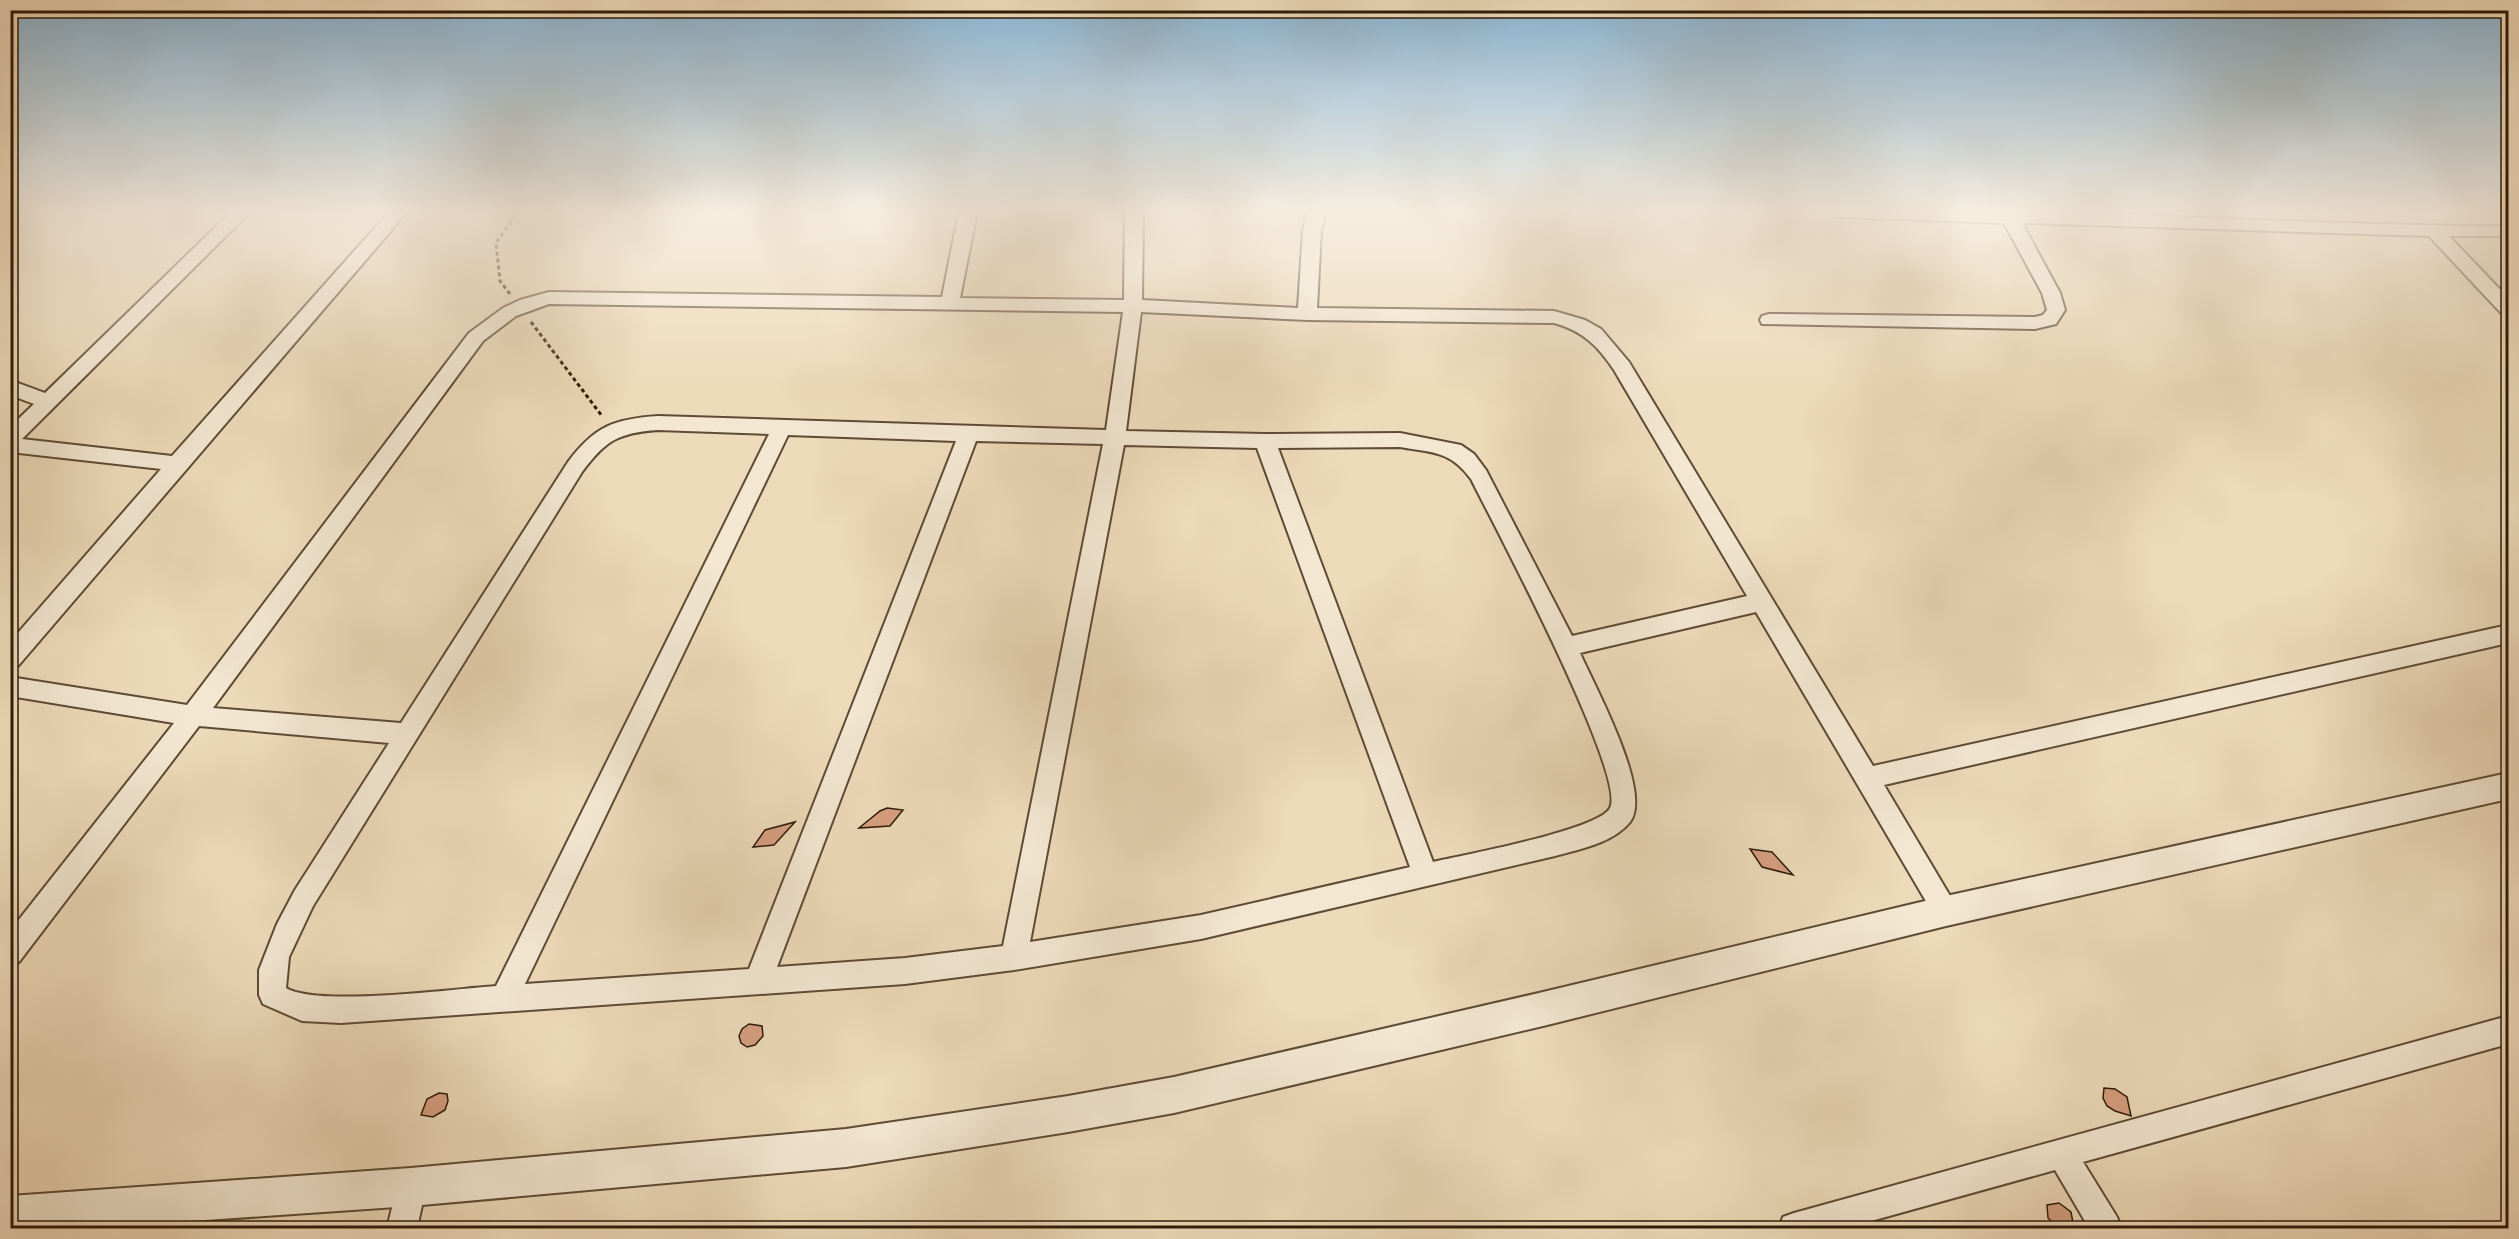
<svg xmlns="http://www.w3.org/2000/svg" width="2519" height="1239" viewBox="0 0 2519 1239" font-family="'Libre Bodoni',serif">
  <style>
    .building { fill: #d69f81; stroke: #2e1b09; stroke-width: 1.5 }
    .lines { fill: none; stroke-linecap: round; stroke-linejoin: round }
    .minor-casing { stroke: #5e4b35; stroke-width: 4 }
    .tertiary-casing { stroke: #5e4b35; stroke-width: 4 }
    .path { stroke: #2e1b09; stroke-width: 3; stroke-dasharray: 4 3; stroke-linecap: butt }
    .minor { fill: #f3e7d2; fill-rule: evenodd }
    .tertiary { fill: #f3e7d2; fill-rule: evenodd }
  </style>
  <rect width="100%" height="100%" fill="#eddab9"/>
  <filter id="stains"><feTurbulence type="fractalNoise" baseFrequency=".00333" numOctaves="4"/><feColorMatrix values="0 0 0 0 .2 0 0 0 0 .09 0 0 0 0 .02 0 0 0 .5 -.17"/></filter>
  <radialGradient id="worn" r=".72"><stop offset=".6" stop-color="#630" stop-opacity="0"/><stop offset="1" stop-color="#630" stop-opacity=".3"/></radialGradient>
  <path class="building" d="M887,808L903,810L890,826L859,828L880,811Z
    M795,822L774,845L753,847L765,830Z
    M1750,849L1772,852L1793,875L1762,867Z
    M749,1024L762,1026L763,1036L755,1045L747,1047L741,1043L739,1036L742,1029Z
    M2104,1088L2115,1089L2127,1097L2131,1116L2115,1111L2107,1106L2103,1098Z
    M439,1093L447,1094L448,1101L445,1110L433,1117L421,1115L427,1099Z
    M2059,1203L2071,1212L2074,1228H2058L2048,1218L2047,1205Z"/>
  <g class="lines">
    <defs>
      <path id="minor" d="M231,212H250L22,439L172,456L389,212H407L18,666L10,668V642L161,469L10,452V427L34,404L10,395V380L45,393Z
        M959,212H977L960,298L1124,300L1125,212H1143L1142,300L1298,308L1303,230L1308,212H1326L1321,230L1317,308L1554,311L1585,320L1601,329L1629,362L1873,766L2508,625V643L1884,785L1959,911L1955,920L1946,923L1937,920L1756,612L1580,653C1594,685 1653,792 1630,822C1613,843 1580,849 1555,856L1201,939L1014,970L905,984L341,1023L302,1021L263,1004L259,995V970L277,924L295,890L389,743L199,726L19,962L10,965V931L174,723L10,696V677L187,705L469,333L503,308L520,300L549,292L942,297ZM549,304L1123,312L1106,430L658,416C614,419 595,426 568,462L401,723L213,708L483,341L516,316ZM1141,312L1307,320L1554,323C1583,331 1598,346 1614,370L1747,596L1572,636L1486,470L1474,454L1461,445L1400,433L1265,434L1126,431ZM658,430L769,434L496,986C453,989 318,1007 286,988L289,957L313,906L582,472C606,440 618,433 658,430ZM788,435L956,441L749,969L525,984ZM976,441L1103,444L1003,946L905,958L777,967ZM1124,445L1257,448L1410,867L1201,915L1030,942ZM1400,447C1433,453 1449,450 1471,479C1493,523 1627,775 1610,808C1599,830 1463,855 1433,862L1278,448Z
        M1830,212C2056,205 2282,226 2508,226V236H2449L2508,298V315L2501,313L2429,236L2022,223L2060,293L2065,310L2056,324L2035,329L1762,324L1760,320L1762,316L1769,314L2035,317L2043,315L2047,310L2042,293L2004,223L1839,217L1833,216Z
        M2508,1016V1044L2083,1162L2117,1217L2121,1228H2089L2055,1170L1846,1228H1779L1783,1217L1794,1213Z
        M411,1172L422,1176L426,1187L417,1228H387L400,1176Z"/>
      <path id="tertiary" d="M2508,773V799L1946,926L1543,1026L1174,1113L1068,1132L846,1167L411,1206L90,1228H10V1196L411,1168L846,1129L1068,1096L1174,1077L1543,992L1946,896Z"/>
    </defs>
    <use href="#minor" class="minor-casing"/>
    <use href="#tertiary" class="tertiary-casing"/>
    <path class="path" d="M510,294L500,281L496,243L518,212
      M531,322L602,416"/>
    <use href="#minor" class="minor"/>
    <use href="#tertiary" class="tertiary"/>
  </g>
  <linearGradient id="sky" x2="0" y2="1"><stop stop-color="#8ab6d6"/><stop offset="0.55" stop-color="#f7eee0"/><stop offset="1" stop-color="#f7eee0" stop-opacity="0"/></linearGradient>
  <rect width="2519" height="385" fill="url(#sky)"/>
  <rect width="2519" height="1239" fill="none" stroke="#eddab9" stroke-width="36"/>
  <rect x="12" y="12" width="2495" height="1215" fill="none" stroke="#2e1b09" stroke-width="3"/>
  <rect x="18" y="18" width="2483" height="1203" fill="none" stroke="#2e1b09" stroke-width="1.5"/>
  <rect width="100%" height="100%" filter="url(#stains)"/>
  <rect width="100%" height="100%" fill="url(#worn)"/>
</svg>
